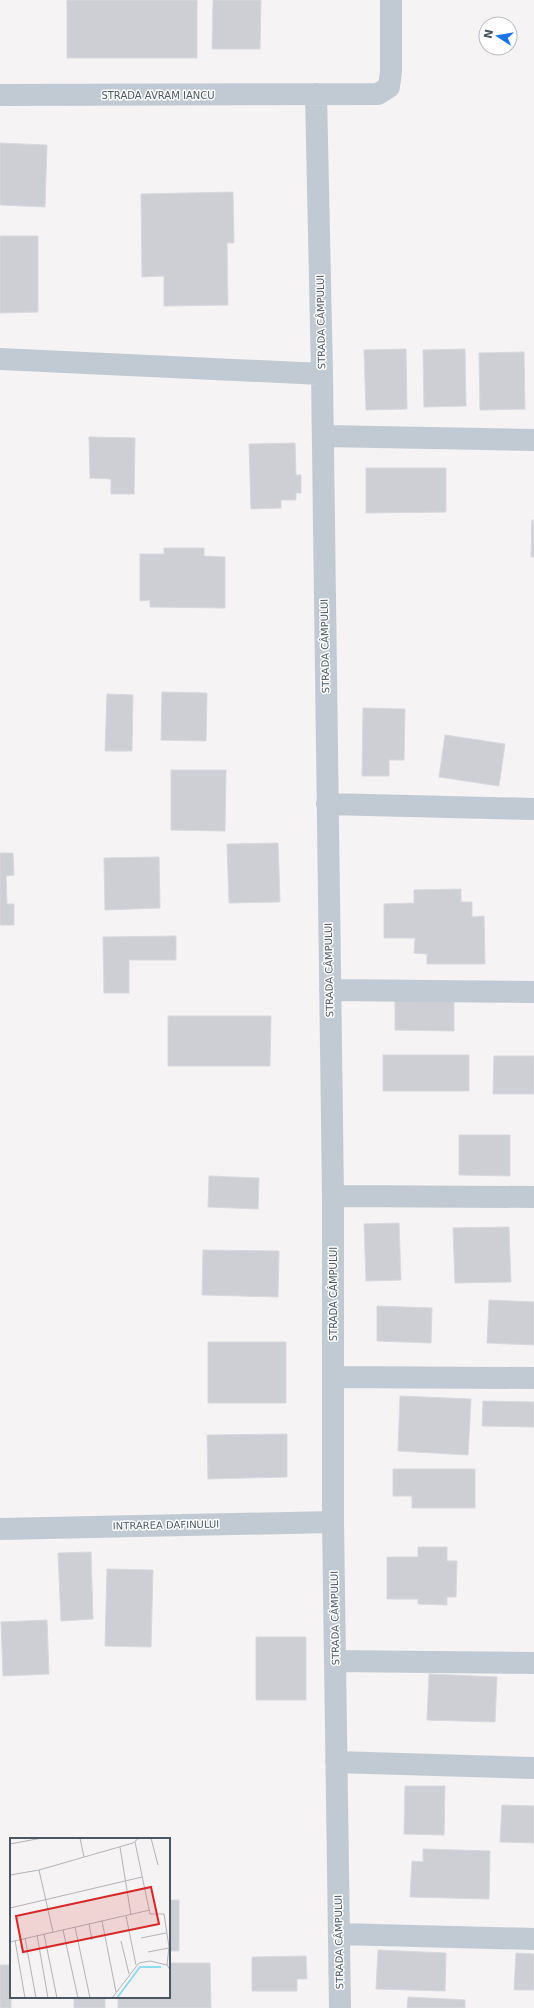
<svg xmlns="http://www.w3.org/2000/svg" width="534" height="2008" viewBox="0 0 534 2008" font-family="'DejaVu Sans',sans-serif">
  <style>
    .building { fill: #cdcfd5; stroke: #d7d9de }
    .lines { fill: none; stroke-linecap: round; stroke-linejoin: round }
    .minor { stroke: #c1cad2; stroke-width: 22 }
    .labels { text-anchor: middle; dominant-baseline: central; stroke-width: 3; stroke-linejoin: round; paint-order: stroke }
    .street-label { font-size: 10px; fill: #4a5661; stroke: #fff }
    .inset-river { fill: none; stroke: #90daee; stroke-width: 2 }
    .inset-road { fill: none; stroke: #b1b4b9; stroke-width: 1 }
    .view { fill: #d62828; fill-opacity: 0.15; stroke: #d62828; stroke-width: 2 }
    .inset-edge { fill: none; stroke: #4a5661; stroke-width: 2 }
  </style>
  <rect width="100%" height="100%" fill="#f5f3f3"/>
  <path class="building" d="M67,0H197V58H67Z
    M213,0H261L260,49H212Z
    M0,143L47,145L45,207L0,205Z
    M233,192L234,243H227L228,305L164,306V276L142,277L141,194Z
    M0,236H38V312L0,313Z
    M406,349L407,409L366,410L364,350Z
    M465,349L466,406L424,407L423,350Z
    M524,352L525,409L480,410L479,353Z
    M89,437L135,438L134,494H111V479L90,478Z
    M295,443L296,475H301V493H296V500H281V508L251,509L249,444Z
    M366,468H446V512L366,513Z
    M532,520H534V557H531Z
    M164,548H204V556L225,557V608L150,607V600L140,601V554H164Z
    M162,692L207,693L206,741L161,740Z
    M107,694L133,695L132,751H105Z
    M363,708L405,709L404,760H389V776H362Z
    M445,735L505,744L499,786L439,777Z
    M171,770H226L225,831L171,830Z
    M278,843L280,902L229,903L227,844Z
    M0,853H13L14,875L6,876L7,904H14V925H0Z
    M159,857L160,908L105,910L104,858Z
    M461,889V902H472V917L484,916L485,964H427V954L414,953L415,938H384V904L414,903V890Z
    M176,936V960H129V993H104L103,937Z
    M395,998L454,999V1031L395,1030Z
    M168,1016H271L270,1066H168Z
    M383,1055H469V1091H383Z
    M494,1056H534V1094H493Z
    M459,1135H510V1176L459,1175Z
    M209,1176L259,1178L258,1209L208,1207Z
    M399,1223L401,1280L366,1281L364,1224Z
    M509,1227L511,1282L455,1283L453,1228Z
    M203,1250L279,1251L278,1297L202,1295Z
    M489,1300L534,1302V1345L487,1343Z
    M377,1306L432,1308L431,1343L377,1341Z
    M208,1342H286V1403H208Z
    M400,1396L471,1399L468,1455L398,1451Z
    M483,1401L534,1402V1427L482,1426Z
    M287,1434V1477L208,1479L207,1435Z
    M393,1469H475V1508H412V1496H393Z
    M418,1547H447V1561H457L456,1597H447V1605L418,1604V1599H387V1557H418Z
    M91,1552L93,1619L61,1621L58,1553Z
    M107,1569L153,1570L151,1647L105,1646Z
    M47,1620L49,1674L3,1676L1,1622Z
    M256,1637H306V1700H256Z
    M429,1674L497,1677L495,1722L427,1720Z
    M405,1786H445L444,1835L404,1834Z
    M502,1805L534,1806V1843L500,1842Z
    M423,1849L490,1851L489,1899L410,1897L412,1861L423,1862Z
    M169,1900H179V1951H169Z
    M378,1950L446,1953L445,1991L376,1989Z
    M516,1953L534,1954V1990H514Z
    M306,1956L307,1979H297V1991H252V1957Z
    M169,1963H210L211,2008H118V1997H169Z
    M0,1965H11V2008H0Z
    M74,1997H105V2008H74Z
    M408,1997L465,2000V2008H407Z"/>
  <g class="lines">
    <path class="minor" d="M316,94L322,374L333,1196V1522L340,2008
      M0,95L378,94L389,87L391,71V0
      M0,359L322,374
      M323,436L534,440
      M327,804L534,809
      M330,990L534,992
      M333,1196L534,1197
      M333,1377L534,1378
      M0,1529L333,1522
      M335,1661L534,1663
      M336,1762L534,1768
      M339,1934L534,1939"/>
  </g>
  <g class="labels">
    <g class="street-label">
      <text x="158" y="95">STRADA AVRAM IANCU</text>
      <text transform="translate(321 322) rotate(-91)">STRADA CÂMPULUI</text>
      <text transform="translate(325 646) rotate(-91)">STRADA CÂMPULUI</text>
      <text transform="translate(329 970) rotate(-91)">STRADA CÂMPULUI</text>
      <text transform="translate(333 1294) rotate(-90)">STRADA CÂMPULUI</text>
      <text transform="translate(166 1525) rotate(-1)">INTRAREA DAFINULUI</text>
      <text transform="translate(335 1618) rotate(-91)">STRADA CÂMPULUI</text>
      <text transform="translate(339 1942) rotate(-91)">STRADA CÂMPULUI</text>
    </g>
  </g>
  <g transform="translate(10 1838)">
    <rect width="160" height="160" fill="#f5f3f3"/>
    <path class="inset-river" d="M107,160L130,129H151"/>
    <path class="inset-road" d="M70,0L74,19M141,0L148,27M125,4L140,76H154L159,109L157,127L160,132M0,6L32,0M110,9L121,77M29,32L43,94M0,37L29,32L123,5L129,0M0,70L132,39M116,78L126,127M92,83L106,154M79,86L82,102M65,89L80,160M53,92L68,160M34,96L47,160M27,97L38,160M15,100L26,160M131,100L156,95M5,102L15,160M111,103L119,136M0,104L140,72M138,114L159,110M102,160L129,125L140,123L157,127"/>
    <path class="view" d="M141,49L149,86L13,114L6,78Z"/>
    <rect width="160" height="160" class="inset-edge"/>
  </g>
  <g transform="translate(498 36) rotate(282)"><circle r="19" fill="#ffffff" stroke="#b7bbc0"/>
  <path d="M0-3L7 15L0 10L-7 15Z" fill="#1a73e8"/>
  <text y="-6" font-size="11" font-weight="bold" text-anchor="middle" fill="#4a5661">N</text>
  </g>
</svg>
